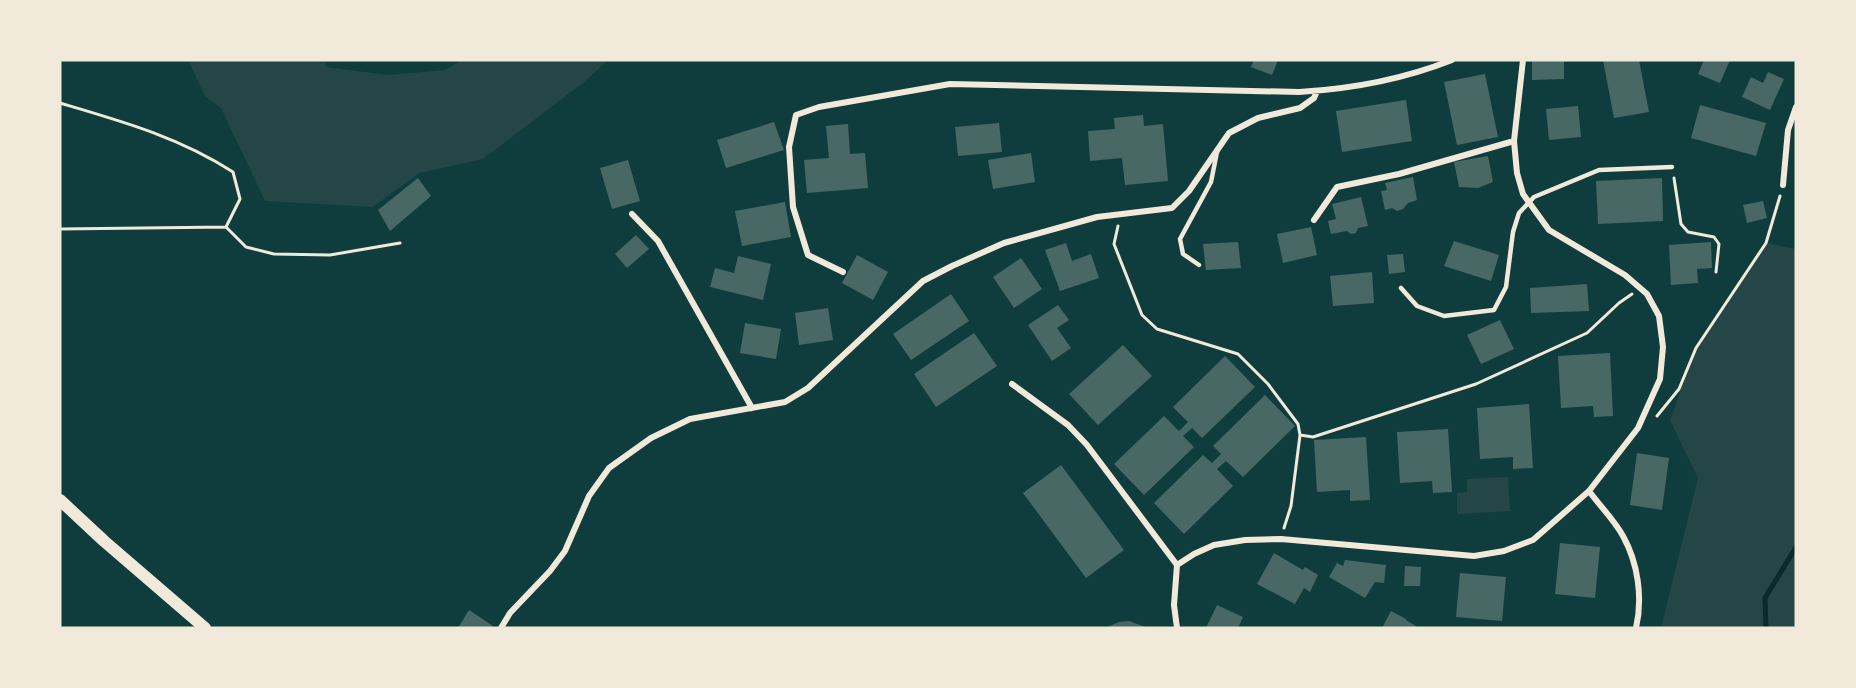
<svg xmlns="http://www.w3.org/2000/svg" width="1856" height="688" viewBox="0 0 1856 688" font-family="'Roboto Condensed',sans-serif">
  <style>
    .green { fill: #244646 }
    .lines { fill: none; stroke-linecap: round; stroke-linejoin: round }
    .stream { stroke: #0a2a2b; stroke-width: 5 }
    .building { fill: #486865 }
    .path { stroke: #f1e9da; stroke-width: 3 }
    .service { stroke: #f1e9da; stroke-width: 4.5 }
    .minor { stroke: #f1e9da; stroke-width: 6 }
    .secondary { stroke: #f1e9da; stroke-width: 12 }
  </style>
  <rect width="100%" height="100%" fill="#0f3d3e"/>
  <path class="green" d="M188,60H325L326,67L388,75L445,70L462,60H608L584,82L483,159L419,173L373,207L265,201L221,108L205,96Z
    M1766,243L1796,249V628H1661L1698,478L1670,420L1696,348Z
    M1508,477L1510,511L1457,514V493L1467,492V479Z"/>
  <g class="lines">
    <path class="stream" d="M1766,628L1765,598L1796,547"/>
  </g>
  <path class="building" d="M1254,60H1278L1272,75L1251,67Z
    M1532,60H1564V79L1532,80Z
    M1603,60H1639L1649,112L1614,118Z
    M1704,60H1730L1720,83L1698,74Z
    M1768,72L1784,79L1770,110L1742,97L1751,77L1763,83Z
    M1485,74L1498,137L1457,145L1444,82Z
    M1406,100L1412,141L1342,152L1336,111Z
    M1700,105L1766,123L1756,156L1691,138Z
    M1578,106L1581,137L1549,140L1546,109Z
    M1143,115L1144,126L1163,124L1168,181L1125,185L1122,158L1090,161L1088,131L1115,129L1114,118Z
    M774,122L784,150L726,168L717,140Z
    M999,123L1002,152L958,156L955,127Z
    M848,124L850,154L865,153L868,188L807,193L804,160L829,158L826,126Z
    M1031,153L1035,182L993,189L988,160Z
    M1488,156L1493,182L1478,188L1459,187L1454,162Z
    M628,160L640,201L612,209L600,168Z
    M1413,177L1417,200L1408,203L1403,209L1397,211L1392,208L1385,210L1381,191L1387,190L1385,183Z
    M418,178L431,196L390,231L378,210Z
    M1662,178L1663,221L1598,224L1596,181Z
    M1361,197L1368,226L1358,228L1356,233L1351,234L1347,231L1331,234L1328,221L1336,219L1332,204Z
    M1763,201L1767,218L1747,223L1743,205Z
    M785,202L791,237L742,246L735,211Z
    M1311,227L1317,255L1283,263L1277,234Z
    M636,235L649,249L627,268L615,254Z
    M1454,241L1499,255L1491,281L1444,266Z
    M1238,242L1241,268L1206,270L1203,244Z
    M1711,242L1712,268L1697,269L1698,283L1671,285L1669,245Z
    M1066,243L1072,261L1091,254L1099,278L1060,291L1045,250Z
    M1403,254L1405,272L1389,274L1387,255Z
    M857,255L888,272L873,300L842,283Z
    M738,256L771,264L763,300L710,287L715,268L734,273Z
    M1021,258L1042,289L1014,308L993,277Z
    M1372,272L1374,303L1333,306L1330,276Z
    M1587,284L1589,311L1531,313L1530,288Z
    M951,294L969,321L911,360L893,334Z
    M1058,305L1069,320L1057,328L1071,348L1052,361L1028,325Z
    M828,308L833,340L799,345L795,313Z
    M1500,320L1514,349L1481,364L1467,335Z
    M745,323L781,329L776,359L740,353Z
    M974,333L997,366L936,407L914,374Z
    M1123,345L1152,376L1098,425L1069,394Z
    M1610,353L1613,416L1594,417L1593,406L1561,408L1558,356Z
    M1225,356L1255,387L1202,438L1192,428L1183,436L1194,447L1144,495L1114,464L1164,416L1179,431L1188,422L1173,407Z
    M1265,395L1295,426L1243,477L1226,461L1217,469L1233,486L1184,534L1154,503L1203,455L1212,463L1221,454L1213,446Z
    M1529,404L1533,468L1513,469V457L1480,459L1477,408Z
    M1448,429L1452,492L1433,493L1432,481L1400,483L1397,432Z
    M1366,437L1370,500L1350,501V490L1317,492L1314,440Z
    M1637,453L1669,458L1662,510L1630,505Z
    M1061,465L1124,550L1086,578L1023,493Z
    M1560,543L1600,547L1595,598L1555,594Z
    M1274,553L1303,570L1305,567L1318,575L1310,592L1304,588L1295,604L1257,584Z
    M1345,560L1386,565L1384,583L1375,582L1365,598L1329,577L1337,563L1343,566Z
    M1405,566L1421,567L1420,586H1404Z
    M1460,573L1506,577L1502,621L1456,617Z
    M1217,605L1243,617L1238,628H1206Z
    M469,610L493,626L492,628H458Z
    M1391,611L1406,619V620L1419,628H1382Z
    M1129,621L1148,628H1105L1119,622Z"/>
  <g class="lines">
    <path class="path" d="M60,103C121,121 179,137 233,172L240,199L226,227L60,229
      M1674,178L1681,224L1688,232L1714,237L1719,244L1716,272
      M1118,226L1114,244L1142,315L1157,329L1238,354L1268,384L1298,424L1300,435L1291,506L1284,528
      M226,227L246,247L274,254L330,255L400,243
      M1657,416L1679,389L1696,348L1766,243L1780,196
      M1300,435L1313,437L1476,384L1587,333L1619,303L1632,294"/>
    <path class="service" d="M1199,265L1183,254L1180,239L1211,182L1217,152
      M1401,288L1417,306L1444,316L1494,310L1506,287L1513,232L1519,213L1534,197L1599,170L1672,167"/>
    <path class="minor" d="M1783,185L1788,130L1796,107
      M632,214L658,241L752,408
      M1314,220L1337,187L1399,174L1514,141
      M843,272L808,255L793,207L789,147L796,115L819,107L950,84L1299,92C1351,89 1404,79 1452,60
      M1012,384L1068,425L1087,445L1177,565
      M1589,491C1600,506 1615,521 1623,536C1638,563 1643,598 1636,628
      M501,628L510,613L550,571L565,551L589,496L609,468L651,438L690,419L785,402L808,388L923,281L952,266L1004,243L1097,217L1172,208L1189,191L1229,133L1258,118L1300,108L1314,98L1317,91
      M1177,628L1174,605L1177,565L1194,554L1214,545L1245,540L1281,539L1474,556L1504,551L1533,540L1589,491L1638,428L1660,379L1663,347L1659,316L1647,294L1625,275L1549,230L1523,194L1517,173L1514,141L1523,60"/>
    <path class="secondary" d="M60,500L104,541L205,628"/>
  </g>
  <rect width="1856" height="688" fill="none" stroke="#f1e9da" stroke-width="123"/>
</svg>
